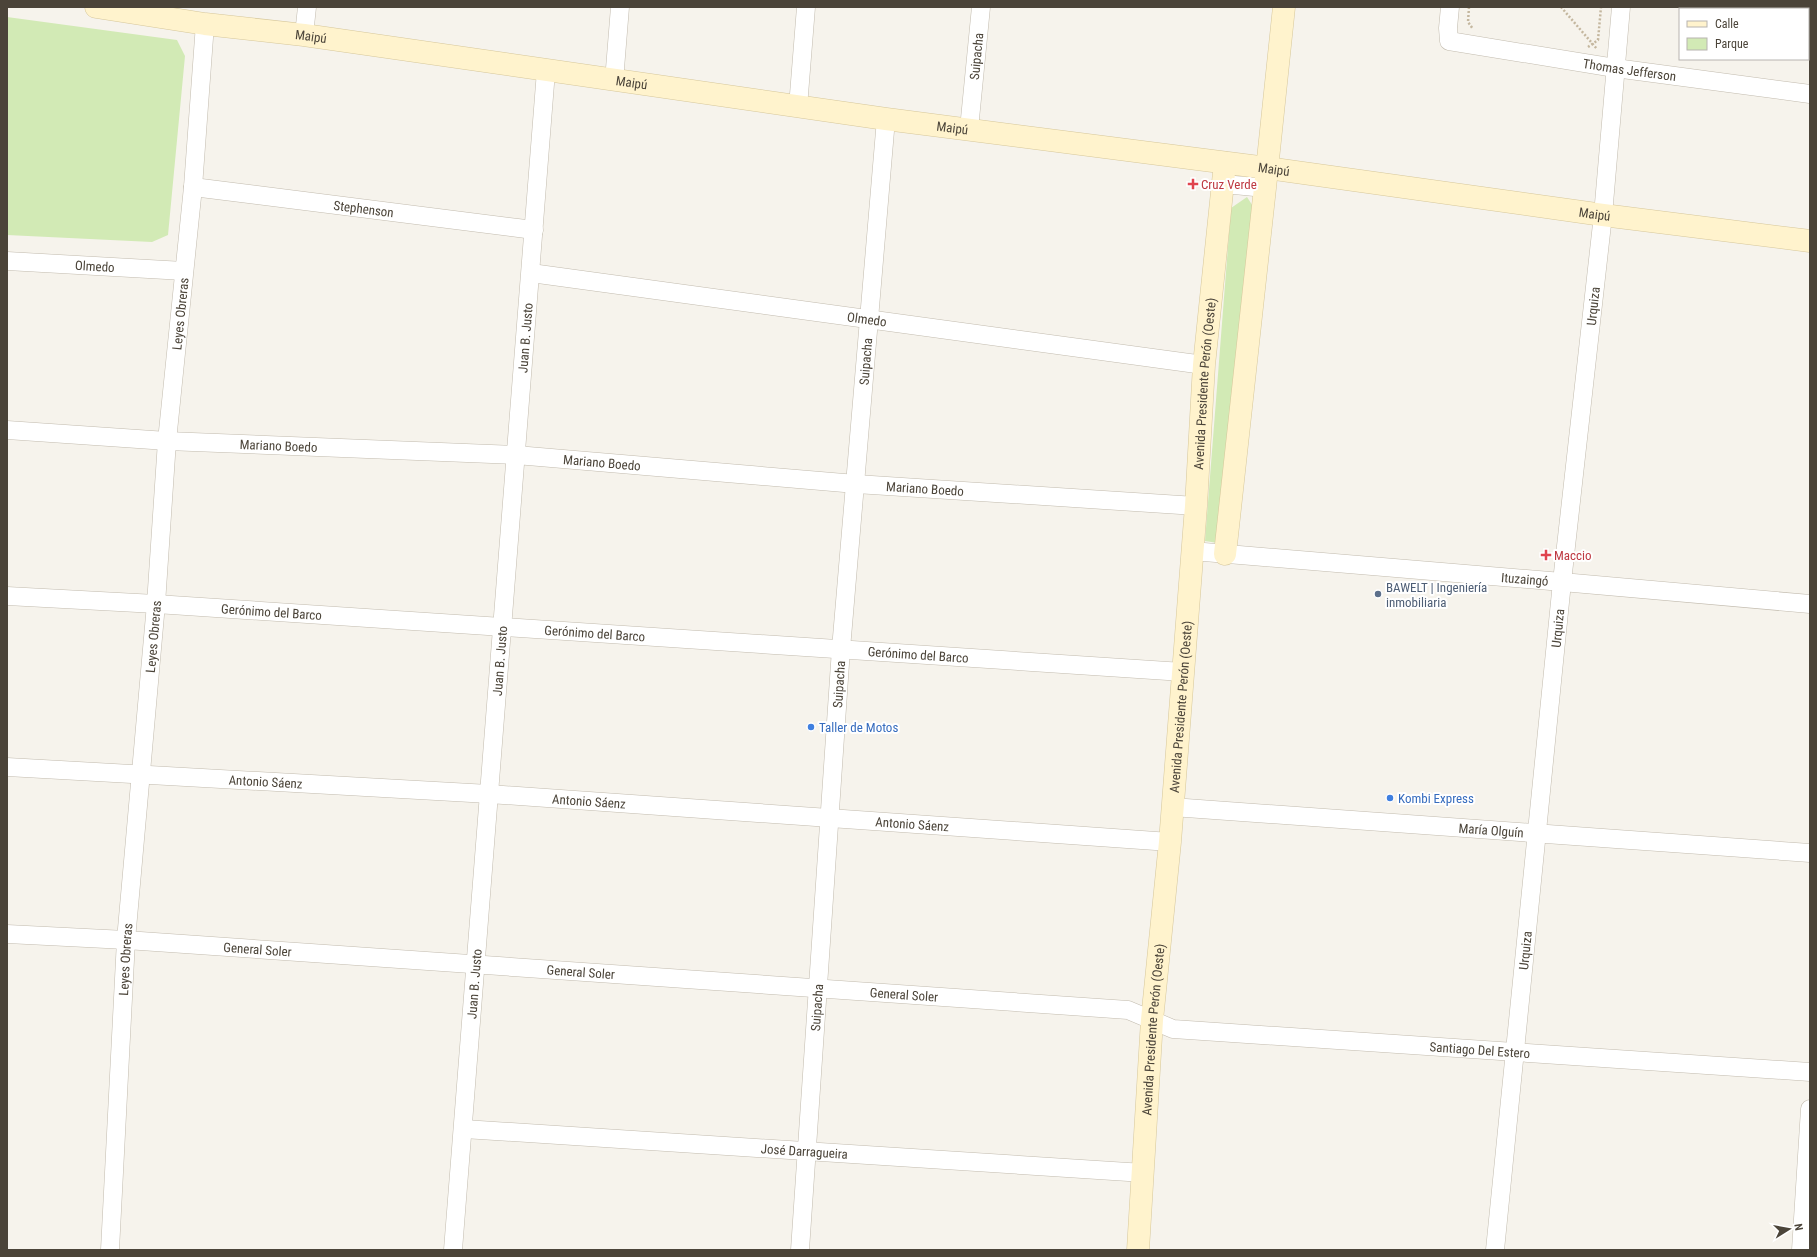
<svg xmlns="http://www.w3.org/2000/svg" width="1817" height="1257" viewBox="0 0 1817 1257" font-family="'Roboto Condensed',sans-serif">
  <style>
    .green { fill: #d2eab5 }
    .lines { fill: none; stroke-linecap: round; stroke-linejoin: round }
    .street-casing { stroke: #c2bbae; stroke-width: 19 }
    .secondary-casing { stroke: #d6c79b; stroke-width: 23 }
    .path { stroke: #c4b79f; stroke-width: 2.5; stroke-dasharray: 2 2; stroke-linecap: butt }
    .street { stroke: #fff; stroke-width: 18 }
    .secondary { stroke: #fff3cd; stroke-width: 22 }
    .health-dot { fill: #e0444e; stroke: #fff; stroke-width: 1.5 }
    .service-dot { fill: #5c6f8a; stroke: #fff; stroke-width: 1.5 }
    .shop-dot { fill: #3f7fe0; stroke: #fff; stroke-width: 1.5 }
    .labels { text-anchor: middle; dominant-baseline: central; stroke-width: 4; stroke-linejoin: round; paint-order: stroke }
    .street-label { font-size: 13px; fill: #4b4439; stroke: #fff }
    .health-label { font-size: 13px; fill: #be3a42; stroke: #fff; text-anchor: start }
    .service-label { font-size: 13px; fill: #4e5e75; stroke: #fff; text-anchor: start }
    .shop-label { font-size: 13px; fill: #366cbe; stroke: #fff; text-anchor: start }
  </style>
  <rect width="100%" height="100%" fill="#f6f3ec"/>
  <path class="green" d="M7,17L177,40L185,56L168,235L152,242L7,235Z
    M1247,197L1256,211L1218,543L1205,541L1231,208Z"/>
  <g class="lines">
    <defs>
      <g id="street">
        <path id="s1" d="M1450,7L1448,28L1449,41L1615,68L1810,94"/>
        <path d="M304,35L307,7"/>
        <path d="M614,81L620,7"/>
        <path d="M798,107L806,7"/>
        <path id="s2" d="M969,129L981,7"/>
        <path d="M1224,184L1265,188"/>
        <path id="s3" d="M193,187L534,230"/>
        <path id="s4" d="M7,261L184,271"/>
        <path id="s5" d="M531,273L1204,365"/>
        <path id="s6" d="M7,430L167,441L516,455L856,484L1196,506"/>
        <path id="s7" d="M1192,551L1562,582L1810,604"/>
        <path id="s8" d="M7,596L156,604L1183,672"/>
        <path id="s9" d="M7,767L489,794L1170,842"/>
        <path id="s10" d="M1172,807L1810,853"/>
        <path id="s11" d="M7,934L126,940L1128,1010L1173,1029L1810,1072"/>
        <path id="s12" d="M464,1129L1144,1173"/>
        <path id="s13" d="M110,1250L126,940L156,604L167,441L193,187L205,24"/>
        <path id="s14" d="M453,1250L546,71"/>
        <path id="s15" d="M800,1250L841,649L886,119"/>
        <path id="s16" d="M1495,1250L1562,582L1603,215L1621,7"/>
        <path d="M1801,1250L1810,1109"/>
      </g>
      <g id="secondary">
        <path id="s17" d="M96,7L205,24L304,35L886,119L1267,168L1603,215L1810,241"/>
        <path d="M1225,554L1265,188L1284,7"/>
        <path id="s18" d="M1138,1250L1152,1020L1170,842L1196,506L1204,365L1225,163"/>
      </g>
    </defs>
    <use href="#street" class="street-casing"/>
    <use href="#secondary" class="secondary-casing"/>
    <path class="path" d="M1469,7L1468,22L1473,29
      M1561,7L1597,49
      M1588,47L1598,40L1601,7"/>
    <use href="#street" class="street"/>
    <use href="#secondary" class="secondary"/>
  </g>
  <g class="health-dot">
    <path d="M1191 178h4v4h4v4h-4v4h-4v-4h-4v-4h4z"/>
    <path d="M1544 549h4v4h4v4h-4v4h-4v-4h-4v-4h4z"/>
  </g>
  <circle class="service-dot" cx="1378" cy="594" r="4"/>
  <g class="shop-dot">
    <circle cx="811" cy="727" r="4"/>
    <circle cx="1390" cy="798" r="4"/>
  </g>
  <g class="labels">
    <g class="street-label">
      <text stroke="none"><textPath href="#s17" startOffset="217">Maipú</textPath></text>
      <text stroke="none"><textPath href="#s2" startOffset="73">Suipacha</textPath></text>
      <text stroke="none"><textPath href="#s1" startOffset="217">Thomas Jefferson</textPath></text>
      <text stroke="none"><textPath href="#s17" startOffset="541">Maipú</textPath></text>
      <text stroke="none"><textPath href="#s17" startOffset="865">Maipú</textPath></text>
      <text stroke="none"><textPath href="#s17" startOffset="1189">Maipú</textPath></text>
      <text stroke="none"><textPath href="#s3" startOffset="172">Stephenson</textPath></text>
      <text stroke="none"><textPath href="#s17" startOffset="1513">Maipú</textPath></text>
      <text stroke="none"><textPath href="#s4" startOffset="88">Olmedo</textPath></text>
      <text stroke="none"><textPath href="#s16" startOffset="949">Urquiza</textPath></text>
      <text stroke="none"><textPath href="#s13" startOffset="939">Leyes Obreras</textPath></text>
      <text stroke="none"><textPath href="#s5" startOffset="339">Olmedo</textPath></text>
      <text stroke="none"><textPath href="#s14" startOffset="915">Juan B. Justo</textPath></text>
      <text stroke="none"><textPath href="#s15" startOffset="891">Suipacha</textPath></text>
      <text stroke="none"><textPath href="#s18" startOffset="869">Avenida Presidente Perón (Oeste)</textPath></text>
      <text stroke="none"><textPath href="#s6" startOffset="272">Mariano Boedo</textPath></text>
      <text stroke="none"><textPath href="#s6" startOffset="596">Mariano Boedo</textPath></text>
      <text stroke="none"><textPath href="#s6" startOffset="920">Mariano Boedo</textPath></text>
      <text stroke="none"><textPath href="#s7" startOffset="334">Ituzaingó</textPath></text>
      <text stroke="none"><textPath href="#s8" startOffset="265">Gerónimo del Barco</textPath></text>
      <text stroke="none"><textPath href="#s16" startOffset="625">Urquiza</textPath></text>
      <text stroke="none"><textPath href="#s8" startOffset="589">Gerónimo del Barco</textPath></text>
      <text stroke="none"><textPath href="#s13" startOffset="615">Leyes Obreras</textPath></text>
      <text stroke="none"><textPath href="#s8" startOffset="913">Gerónimo del Barco</textPath></text>
      <text stroke="none"><textPath href="#s14" startOffset="591">Juan B. Justo</textPath></text>
      <text stroke="none"><textPath href="#s15" startOffset="567">Suipacha</textPath></text>
      <text stroke="none"><textPath href="#s18" startOffset="545">Avenida Presidente Perón (Oeste)</textPath></text>
      <text stroke="none"><textPath href="#s9" startOffset="259">Antonio Sáenz</textPath></text>
      <text stroke="none"><textPath href="#s9" startOffset="583">Antonio Sáenz</textPath></text>
      <text stroke="none"><textPath href="#s9" startOffset="907">Antonio Sáenz</textPath></text>
      <text stroke="none"><textPath href="#s10" startOffset="320">María Olguín</textPath></text>
      <text stroke="none"><textPath href="#s11" startOffset="251">General Soler</textPath></text>
      <text stroke="none"><textPath href="#s16" startOffset="301">Urquiza</textPath></text>
      <text stroke="none"><textPath href="#s13" startOffset="291">Leyes Obreras</textPath></text>
      <text stroke="none"><textPath href="#s11" startOffset="575">General Soler</textPath></text>
      <text stroke="none"><textPath href="#s14" startOffset="267">Juan B. Justo</textPath></text>
      <text stroke="none"><textPath href="#s11" startOffset="899">General Soler</textPath></text>
      <text stroke="none"><textPath href="#s15" startOffset="243">Suipacha</textPath></text>
      <text stroke="none"><textPath href="#s18" startOffset="221">Avenida Presidente Perón (Oeste)</textPath></text>
      <text stroke="none"><textPath href="#s11" startOffset="1480">Santiago Del Estero</textPath></text>
      <text stroke="none"><textPath href="#s12" startOffset="341">José Darragueira</textPath></text>
    </g>
    <g class="health-label">
      <text x="1201" y="184">Cruz Verde</text>
      <text x="1554" y="555">Maccio</text>
    </g>
    <g class="service-label">
      <text x="1386" y="587">BAWELT | Ingeniería<tspan x="1386" dy="15">inmobiliaria</tspan></text>
    </g>
    <g class="shop-label">
      <text x="819" y="727">Taller de Motos</text>
      <text x="1398" y="798">Kombi Express</text>
    </g>
  </g>
  <rect width="1817" height="1257" fill="none" stroke="#4b4439" stroke-width="16"/>
  <rect x="1679" y="8" width="130" height="52" fill="#ffffff" stroke="#b7b4b0"/>
  <rect x="1687" y="21" width="20" height="6" fill="#fff3cd" stroke="#b7b4b0"/>
  <text x="1715" y="28" font-size="12" fill="#4b4439">Calle</text>
  <rect x="1687" y="38" width="20" height="12" fill="#d2eab5" stroke="#b7b4b0"/>
  <text x="1715" y="48" font-size="12" fill="#4b4439">Parque</text>
  <g transform="translate(1789 1229) rotate(79)" stroke="#ffffff" stroke-width="3" paint-order="stroke">
  <path d="M0-3L7 15L0 10L-7 15Z" fill="#4b4439"/>
  <text y="-6" font-size="11" font-weight="bold" text-anchor="middle" fill="#4b4439">N</text>
  </g>
</svg>
